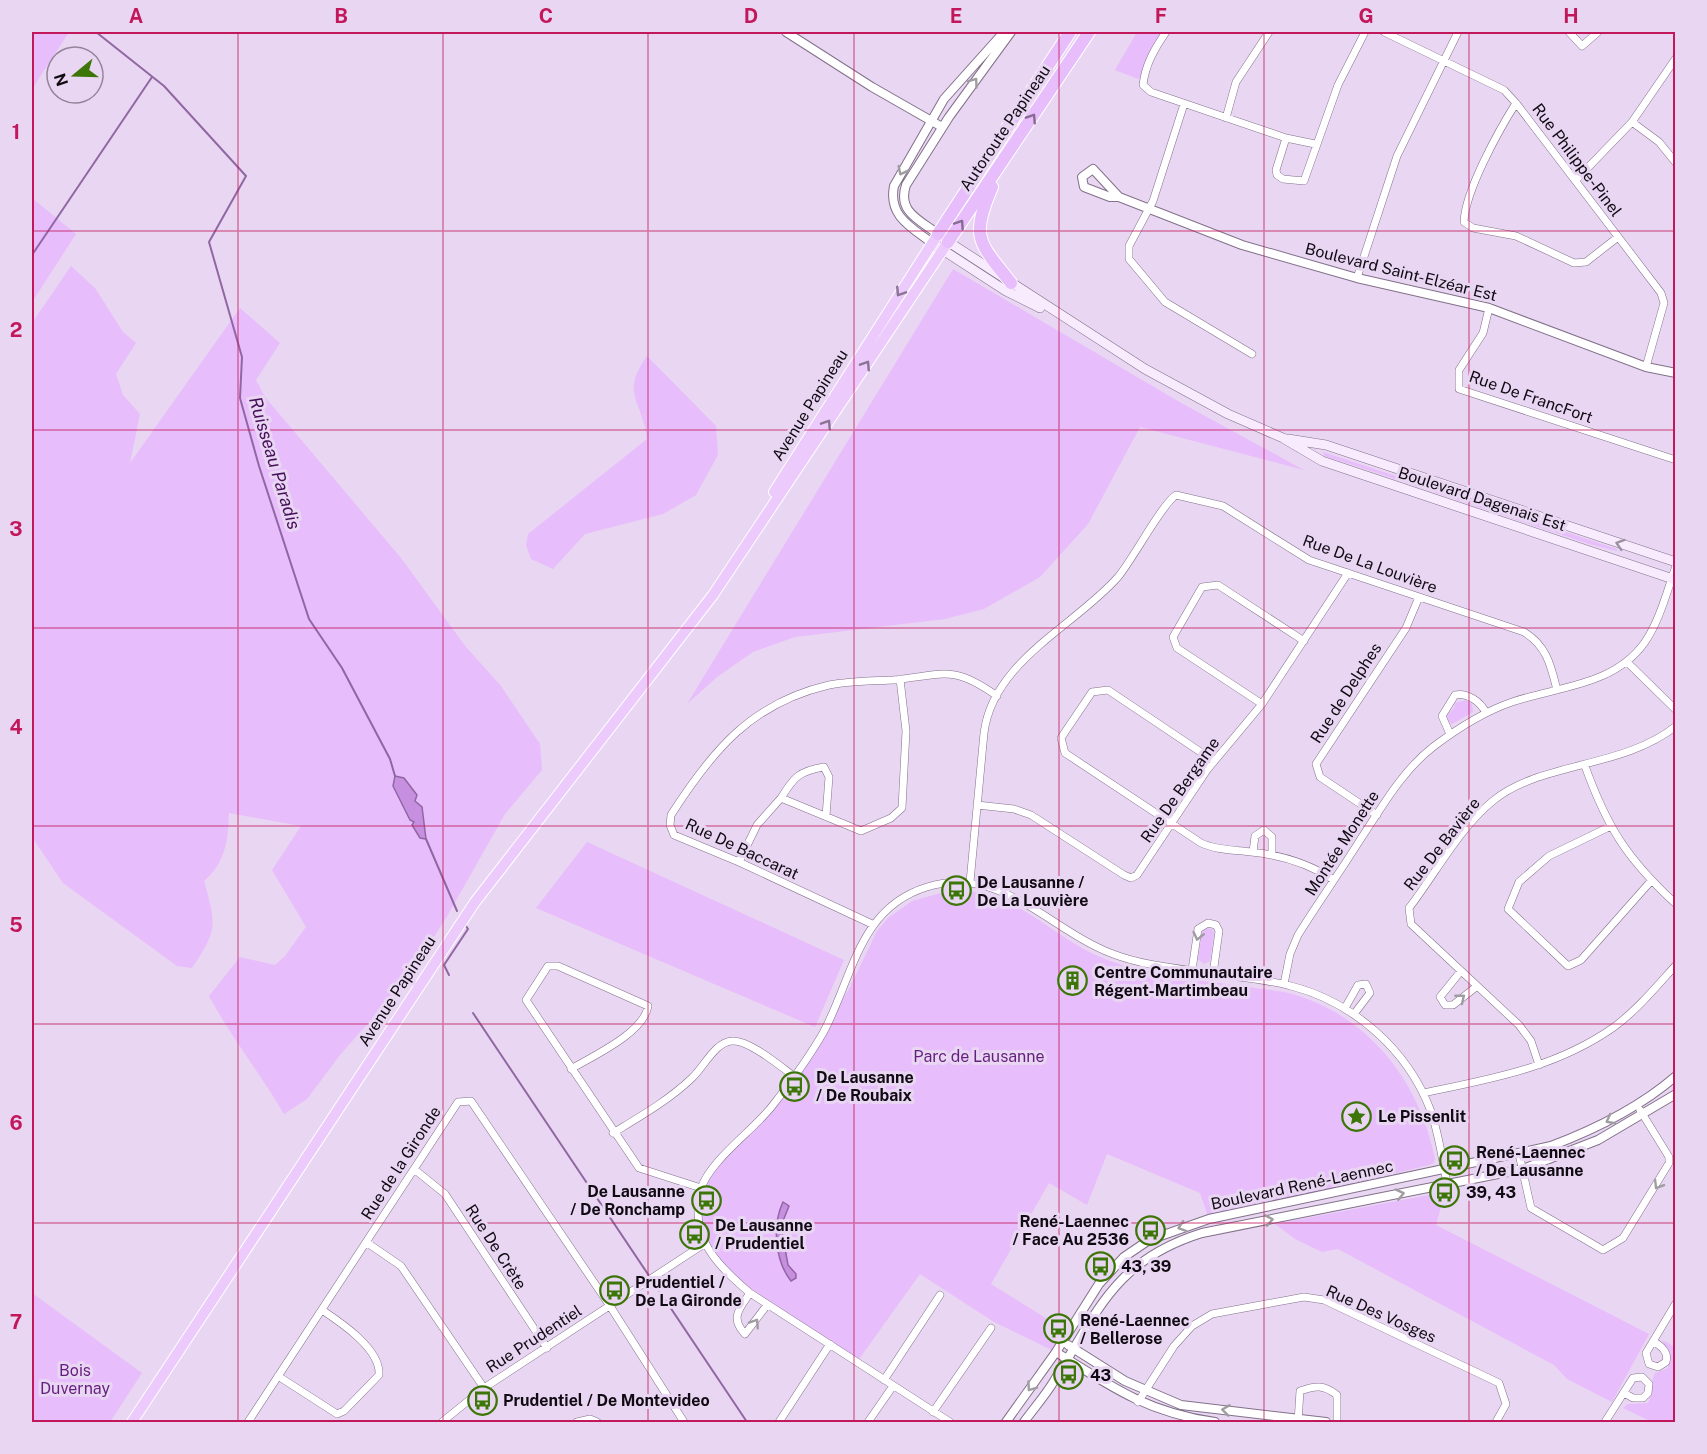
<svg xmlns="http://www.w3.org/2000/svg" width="1707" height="1454" viewBox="0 0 1707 1454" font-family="'Public Sans',sans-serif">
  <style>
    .green { fill: #e7bdfb }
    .water { fill: #c78fe0; stroke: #9067a2; stroke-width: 1.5 }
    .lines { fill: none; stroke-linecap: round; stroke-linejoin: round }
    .stream { stroke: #9067a2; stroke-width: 2 }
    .minor-casing { stroke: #82718a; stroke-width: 8 }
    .tertiary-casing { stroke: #82718a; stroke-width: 10 }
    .secondary-casing { stroke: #82718a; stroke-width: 10 }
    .trunk-casing { stroke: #fff; stroke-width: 12 }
    .motorway-casing { stroke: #fff; stroke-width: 14 }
    .minor { stroke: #fff; stroke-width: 7 }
    .tertiary { stroke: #fff; stroke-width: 8 }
    .secondary { stroke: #f8ebfe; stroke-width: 9 }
    .trunk { stroke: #eccafc; stroke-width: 10 }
    .motorway { stroke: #e7bdfb; stroke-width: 12 }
    .oneway { stroke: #9f9da1 }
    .oneway2 { stroke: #866c93 }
    .oneway3 { stroke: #897493 }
    .oneway4 { stroke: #9b91a0 }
    .grid { fill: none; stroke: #c2185b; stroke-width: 1.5; stroke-opacity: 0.55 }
    .labels { text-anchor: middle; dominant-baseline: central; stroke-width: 6; stroke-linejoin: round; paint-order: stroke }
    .street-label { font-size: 16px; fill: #100a13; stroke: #e9d6f2 }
    .poi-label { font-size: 16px; font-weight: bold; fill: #100a13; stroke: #e9d6f2; text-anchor: start }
    .park-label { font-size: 16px; fill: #651f7f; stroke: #e9d6f2 }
    .water-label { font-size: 18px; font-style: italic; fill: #461059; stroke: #e9d6f2 }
    .neatline { fill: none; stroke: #c2185b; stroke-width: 2 }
    .grid-label { font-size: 20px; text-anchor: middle; font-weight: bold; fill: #c2185b }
  </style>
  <rect width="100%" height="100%" fill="#e9d6f2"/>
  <path class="green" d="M32,32H69L32,89Z
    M1137,32H1166L1144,77L1138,79L1115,70Z
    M32,198L76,234L32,302Z
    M71,266L95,288L123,332L136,343L116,374L123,395L140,414L130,463L240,308L280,343L256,380L265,397L401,558L466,647L501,686L540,744L542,770L505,814L446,918L407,979L340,1055L307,1099L284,1114C260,1073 231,1037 209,996L240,957L275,965L285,956L306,927L272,870L301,826L229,813C228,840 226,862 204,881C216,924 218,930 192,968L177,966L63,883L32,837V323Z
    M953,269L1183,404L1304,470L1140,427L1088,524L1040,577L984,609L945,619L795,637L753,652L717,677L687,704Z
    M647,356L716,426L718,455L696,495L663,514L585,534L553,569L531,559L526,545L528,534L647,439C642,399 620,394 647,356Z
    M1323,452L1617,549V551L1589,544L1356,466L1324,456Z
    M1466,700L1472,704L1473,712L1452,724L1449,723L1446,716L1454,708L1455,703Z
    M587,842L844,960L815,1027L536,908Z
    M952,890C1023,890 1053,943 1116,963C1160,978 1209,981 1255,988C1269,990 1286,991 1299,996C1374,1021 1420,1085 1435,1159L1433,1164L1209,1219L1200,1193L1107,1154L1087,1205L1049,1183L991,1284L1068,1332L1056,1352L994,1322L920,1274L857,1362L767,1305L711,1256L699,1214L701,1188L716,1164L795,1077L850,987L877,931L888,918L912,901Z
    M1205,928L1212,929L1214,933L1210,961L1204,964L1198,959L1202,933Z
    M1445,1192L1436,1225L1649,1334L1612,1402L1567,1379L1554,1365L1338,1249L1322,1252L1295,1239L1275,1224Z
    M32,1293L142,1373L110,1422H32Z
    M1662,1340L1675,1347V1422H1652L1623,1408L1628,1404L1648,1403C1653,1392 1650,1384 1655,1373L1668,1368L1670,1360Z"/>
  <path class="water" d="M395,776L404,778L417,795L415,801L422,807L426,839L420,838L412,825L414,822L410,820L393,786Z
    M783,1202L789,1206L781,1226L788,1265L796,1274V1278L791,1281C775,1261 772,1225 783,1202Z"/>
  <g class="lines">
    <path class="stream" d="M96,32L164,86L246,176L209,242L242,357L240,398L259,466L309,619L342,668L390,759L395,776
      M32,255L152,77
      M426,839L457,911
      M449,975L444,965L468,929L466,926
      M473,1013L747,1422"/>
    <defs>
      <path id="minor" d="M1166,32C1155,48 1145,65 1143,85L1151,92L1286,138L1315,144
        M1384,32L1504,90L1516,103L1661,293L1664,303L1646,367
        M1569,32L1582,46L1598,32
        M1516,103C1499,130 1465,191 1464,222L1473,228L1516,236L1574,263L1586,262L1618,237
        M1184,104L1153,201L1129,246V259L1165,302L1252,354
        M1226,118L1236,82L1269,32
        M1632,122L1659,142L1676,163
        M1286,138L1276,170L1277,175L1283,179L1304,181L1338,85L1365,32
        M1576,180L1632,122L1676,58
        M1357,278L1397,156L1458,32
        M1489,308L1483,333L1459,370V389L1676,460
        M1627,662L1676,710
        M1262,704L1177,648L1173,637L1202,587L1218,585L1304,641
        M1450,734L1442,716L1455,695C1467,692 1481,702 1486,713
        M1214,761L1108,690L1092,692L1061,738L1065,753L1201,843C1216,850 1235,850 1251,852C1282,855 1308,863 1334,880
        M1585,766C1607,827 1627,859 1676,904
        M977,805L1014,809L1031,815L1124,875L1131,878L1137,875L1207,770L1262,704L1348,573
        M1377,815L1320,777L1316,764L1406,628L1419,597
        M826,816L829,777L824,767C799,771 794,777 781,798L861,831L891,818L902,808L906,731L900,679
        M1609,827L1549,856L1519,882L1508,909L1568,966L1581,960L1651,881
        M1253,852L1255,836L1264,830L1272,837V854
        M739,862L757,825L781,798
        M970,882L984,733C993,661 1075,626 1118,577C1133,559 1162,504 1176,495L1223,506L1309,560L1524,632C1547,646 1551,666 1557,690
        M872,924L739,862L674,835L670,825L671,815C712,751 751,703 829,685C850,681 873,681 893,680C944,675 952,664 997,696
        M1192,970L1198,929L1208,923L1216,925L1219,931L1213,974
        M1461,971L1440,997L1445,1005H1453L1476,987
        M1284,984L1290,954L1298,935C1318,903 1340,872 1360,840C1382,807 1402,771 1433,747C1458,728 1483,712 1512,702C1559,686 1614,686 1645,642C1660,620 1667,591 1676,566
        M1345,1008L1358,985L1366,984L1370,993L1354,1014
        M1539,1065L1531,1041L1519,1025L1411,924L1409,908C1436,873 1459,828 1494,800C1541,762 1624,768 1676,726
        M571,1069C593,1056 644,1033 648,1006L558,966H548L526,1000L639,1168L701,1188
        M1423,1093C1490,1079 1556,1068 1614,1027C1637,1010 1656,987 1676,965
        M613,1133C641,1116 669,1100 692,1078C704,1067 715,1042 732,1041C748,1039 781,1067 795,1077
        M1519,1154L1531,1208L1603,1250L1623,1238L1669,1163V1157L1640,1110
        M414,1169L445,1194L547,1348
        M366,1242L401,1266L484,1388
        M750,1293C739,1309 730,1318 745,1334L767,1305
        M1653,1341C1661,1346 1669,1352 1666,1362L1658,1367L1649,1364L1646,1353L1676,1303
        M278,1376L337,1414L344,1411L379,1375C381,1349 340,1322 322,1310
        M884,1380L940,1295
        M1138,1402L1174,1346L1192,1326L1212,1314L1304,1297L1324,1300L1499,1383L1506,1404L1496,1422
        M933,1412L991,1328
        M248,1422L458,1102L471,1101L610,1306L684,1422
        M442,1422L484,1388L704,1244
        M577,1422L590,1419L597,1422
        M779,1422L830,1344
        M868,1422L893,1386
        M950,1422L750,1293C717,1265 688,1237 701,1189C709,1161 754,1130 773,1105C791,1082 808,1059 823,1033C853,978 858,908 927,887C1001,864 1049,930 1113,954C1147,967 1186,969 1222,975C1245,978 1269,980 1291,986C1353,1002 1407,1049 1430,1109C1439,1133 1442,1159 1447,1183
        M1298,1422L1300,1391C1316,1385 1324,1385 1337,1395V1422
        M1605,1422L1633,1378L1642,1377L1649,1384L1648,1393L1643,1398H1633L1624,1393"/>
      <path id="tertiary" d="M786,32L872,87L942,127
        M1119,197L1093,169L1082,177L1084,187L1110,197H1119L1242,245L1357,278L1489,308L1646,367L1676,373
        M938,234C920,220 897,212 906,185L949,117L1011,32
        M932,243C911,227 888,216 894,186L944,99L1004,32
        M1068,1345L1125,1381L1181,1405L1326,1422
        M1056,1352C1111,1387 1149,1413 1215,1422
        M1006,1422L1056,1352L1099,1284L1124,1257L1149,1240L1209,1219L1551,1146C1596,1129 1639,1108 1676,1076
        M1024,1422C1034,1408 1045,1396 1054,1381C1098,1311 1115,1260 1202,1233L1523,1169L1598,1140L1676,1094"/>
      <path id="secondary" d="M944,239L1145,369L1228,414L1283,438L1322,461L1676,580
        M932,243L1006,291L1040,308
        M1288,439L1326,445L1676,562"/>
      <path id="trunk" d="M774,492L938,234
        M132,1422L475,902L713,595L948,242"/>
      <path id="motorway" d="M992,187C970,239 979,242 1011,283
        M938,234L1070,32
        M948,242L1089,32"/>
    </defs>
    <use href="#minor" class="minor-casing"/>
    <use href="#tertiary" class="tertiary-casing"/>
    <use href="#secondary" class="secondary-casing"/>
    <use href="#trunk" class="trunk-casing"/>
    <use href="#motorway" class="motorway-casing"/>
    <use href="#minor" class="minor"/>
    <use href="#tertiary" class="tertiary"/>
    <use href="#secondary" class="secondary"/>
    <use href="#trunk" class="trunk"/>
    <use href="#motorway" class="motorway"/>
  </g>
  <defs><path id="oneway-chevron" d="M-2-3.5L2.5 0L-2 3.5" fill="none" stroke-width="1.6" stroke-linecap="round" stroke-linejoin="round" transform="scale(1.5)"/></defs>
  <g class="oneway">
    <use href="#oneway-chevron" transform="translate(974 82) rotate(-54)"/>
    <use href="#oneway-chevron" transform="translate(902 171) rotate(117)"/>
    <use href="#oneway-chevron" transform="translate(1198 936) rotate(103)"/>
    <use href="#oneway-chevron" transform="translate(1461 998) rotate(-39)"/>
    <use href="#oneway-chevron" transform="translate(1610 1120) rotate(152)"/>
    <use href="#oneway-chevron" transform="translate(1658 1185) rotate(122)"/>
    <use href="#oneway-chevron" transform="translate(1400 1194) rotate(-13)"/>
    <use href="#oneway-chevron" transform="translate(1269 1220) rotate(-11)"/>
    <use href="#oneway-chevron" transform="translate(1182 1227) rotate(162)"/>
    <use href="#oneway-chevron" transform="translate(755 1323) rotate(-57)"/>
    <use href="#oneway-chevron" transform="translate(1031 1387) rotate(125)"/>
    <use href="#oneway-chevron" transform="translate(1226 1410) rotate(-173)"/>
  </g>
  <g class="oneway2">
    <use href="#oneway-chevron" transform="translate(1032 118) rotate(-57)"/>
    <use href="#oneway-chevron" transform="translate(960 224) rotate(-56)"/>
  </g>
  <g class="oneway3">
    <use href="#oneway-chevron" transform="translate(900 292) rotate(123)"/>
    <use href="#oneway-chevron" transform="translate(866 365) rotate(-57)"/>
    <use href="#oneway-chevron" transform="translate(827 424) rotate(-57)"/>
  </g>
  <use class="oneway4" href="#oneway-chevron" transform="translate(1620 544) rotate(-162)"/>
  <path class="grid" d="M238,32V1422M443,32V1422M648,32V1422M854,32V1422M1059,32V1422M1264,32V1422M1469,32V1422M32,231H1676M32,430H1676M32,628H1676M32,826H1676M32,1024H1676M32,1223H1676"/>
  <defs>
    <symbol id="bus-ring" viewBox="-11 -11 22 22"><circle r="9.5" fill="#e9d6f2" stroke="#3d7608" stroke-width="1.5"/><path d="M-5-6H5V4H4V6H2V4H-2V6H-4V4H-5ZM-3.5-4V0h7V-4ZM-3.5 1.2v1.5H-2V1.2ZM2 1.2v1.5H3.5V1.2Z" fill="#3d7608"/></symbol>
    <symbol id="building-ring" viewBox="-11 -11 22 22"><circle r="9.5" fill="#e9d6f2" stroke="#3d7608" stroke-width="1.5"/><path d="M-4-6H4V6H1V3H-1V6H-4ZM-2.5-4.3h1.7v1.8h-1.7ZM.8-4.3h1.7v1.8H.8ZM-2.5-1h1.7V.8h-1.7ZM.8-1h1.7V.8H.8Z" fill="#3d7608"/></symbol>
    <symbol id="sight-ring" viewBox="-11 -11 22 22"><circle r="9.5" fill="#e9d6f2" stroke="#3d7608" stroke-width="1.5"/><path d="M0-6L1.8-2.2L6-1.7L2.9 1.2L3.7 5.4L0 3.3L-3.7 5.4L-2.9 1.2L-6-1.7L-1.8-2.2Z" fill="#3d7608"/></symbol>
  </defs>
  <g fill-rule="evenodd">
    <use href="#bus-ring" x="940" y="874" width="33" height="33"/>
    <use href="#building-ring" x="1056" y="964" width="33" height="33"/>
    <use href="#bus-ring" x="778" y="1070" width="33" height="33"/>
    <use href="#sight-ring" x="1340" y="1100" width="33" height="33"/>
    <use href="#bus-ring" x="1438" y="1144" width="33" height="33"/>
    <use href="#bus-ring" x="1428" y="1176" width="33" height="33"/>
    <use href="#bus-ring" x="690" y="1184" width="33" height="33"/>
    <use href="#bus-ring" x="1134" y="1214" width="33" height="33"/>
    <use href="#bus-ring" x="678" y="1218" width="33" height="33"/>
    <use href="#bus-ring" x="1084" y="1250" width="33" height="33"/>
    <use href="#bus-ring" x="598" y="1274" width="33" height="33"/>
    <use href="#bus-ring" x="1042" y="1312" width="33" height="33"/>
    <use href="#bus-ring" x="1052" y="1358" width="33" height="33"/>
    <use href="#bus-ring" x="466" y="1384" width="33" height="33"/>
  </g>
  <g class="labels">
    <g class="street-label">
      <text transform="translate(1005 128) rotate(-56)">Autoroute Papineau</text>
      <text transform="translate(1577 160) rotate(53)">Rue Philippe-Pinel</text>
      <text transform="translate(1401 272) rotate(14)">Boulevard Saint-Elzéar Est</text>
      <text transform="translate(1531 397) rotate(19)">Rue De FrancFort</text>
      <text transform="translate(810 405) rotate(-58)">Avenue Papineau</text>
      <text transform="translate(1482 499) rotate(18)">Boulevard Dagenais Est</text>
      <text transform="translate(1370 564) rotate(20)">Rue De La Louvière</text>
      <text transform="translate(1346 693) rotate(-57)">Rue de Delphes</text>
      <text transform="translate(1180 790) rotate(-55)">Rue De Bergame</text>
      <text transform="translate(1342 843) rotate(-57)">Montée Monette</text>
      <text transform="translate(1442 844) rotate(-52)">Rue De Bavière</text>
      <text transform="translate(742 849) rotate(25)">Rue De Baccarat</text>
      <text transform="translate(397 991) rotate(-57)">Avenue Papineau</text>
      <text transform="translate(401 1163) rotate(-57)">Rue de la Gironde</text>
      <text transform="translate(1302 1185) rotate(-12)">Boulevard René-Laennec</text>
      <text transform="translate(496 1247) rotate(57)">Rue De Crète</text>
      <text transform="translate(1381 1314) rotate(24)">Rue Des Vosges</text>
      <text transform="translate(534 1339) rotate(-33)">Rue Prudentiel</text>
    </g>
    <g class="poi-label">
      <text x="977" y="882">De Lausanne /<tspan x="977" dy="18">De La Louvière</tspan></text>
      <text x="1094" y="972">Centre Communautaire<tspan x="1094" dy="18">Régent-Martimbeau</tspan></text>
      <text x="816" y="1077">De Lausanne<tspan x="816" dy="18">/ De Roubaix</tspan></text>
      <text x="1378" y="1116">Le Pissenlit</text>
      <text x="1476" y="1152">René-Laennec<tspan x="1476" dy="18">/ De Lausanne</tspan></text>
      <text x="685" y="1191" text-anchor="end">De Lausanne<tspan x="685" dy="18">/ De Ronchamp</tspan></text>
      <text x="1466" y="1192">39, 43</text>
      <text x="1129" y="1221" text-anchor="end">René-Laennec<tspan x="1129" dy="18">/ Face Au 2536</tspan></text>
      <text x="715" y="1225">De Lausanne<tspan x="715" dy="18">/ Prudentiel</tspan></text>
      <text x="1121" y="1266">43, 39</text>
      <text x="635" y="1282">Prudentiel /<tspan x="635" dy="18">De La Gironde</tspan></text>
      <text x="1080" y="1320">René-Laennec<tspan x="1080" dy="18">/ Bellerose</tspan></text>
      <text x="1090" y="1375">43</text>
      <text x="503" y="1400">Prudentiel / De Montevideo</text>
    </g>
    <g class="park-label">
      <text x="979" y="1056">Parc de Lausanne</text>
      <text x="75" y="1370">Bois<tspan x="75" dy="18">Duvernay</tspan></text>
    </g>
    <g class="water-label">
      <text transform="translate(275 463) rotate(73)">Ruisseau Paradis</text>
    </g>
  </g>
  <rect width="1707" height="1454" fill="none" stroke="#e9d6f2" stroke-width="66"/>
  <g transform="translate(75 75) rotate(251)"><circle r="28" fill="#e9d6f2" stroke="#928499" stroke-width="1.5"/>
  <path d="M0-4.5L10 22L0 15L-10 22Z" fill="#3d7608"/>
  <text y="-9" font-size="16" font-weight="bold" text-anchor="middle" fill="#100a13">N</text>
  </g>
  <rect x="33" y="33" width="1641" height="1388" class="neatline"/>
  <g class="grid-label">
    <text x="136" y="23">A</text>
    <text x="341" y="23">B</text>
    <text x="546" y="23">C</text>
    <text x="751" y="23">D</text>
    <text x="956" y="23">E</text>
    <text x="1161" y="23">F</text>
    <text x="1366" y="23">G</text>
    <text x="1571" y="23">H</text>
    <text x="16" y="139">1</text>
    <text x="16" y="337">2</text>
    <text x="16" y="536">3</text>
    <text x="16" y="734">4</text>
    <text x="16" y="932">5</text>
    <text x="16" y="1130">6</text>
    <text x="16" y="1329">7</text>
  </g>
</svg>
